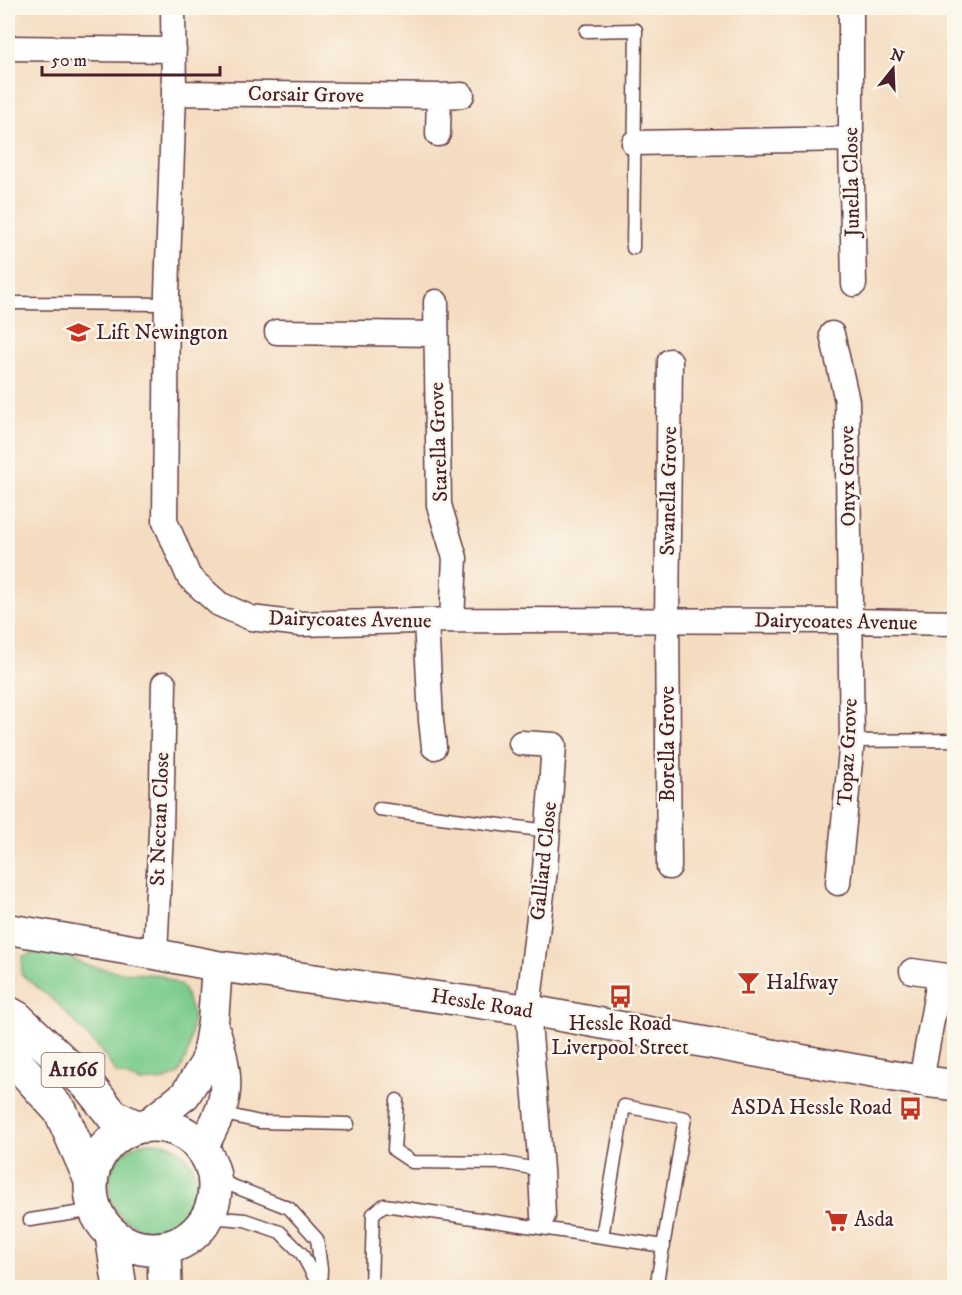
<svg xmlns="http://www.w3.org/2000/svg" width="962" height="1295" viewBox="0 0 962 1295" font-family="'IM FELL DW Pica',serif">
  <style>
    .grass { fill: #7ccc8c; stroke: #63765c; stroke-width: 1.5 }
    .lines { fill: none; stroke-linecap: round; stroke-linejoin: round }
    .service-casing { stroke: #643b41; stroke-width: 15 }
    .minor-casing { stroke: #643b41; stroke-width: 27 }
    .tertiary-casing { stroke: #643b41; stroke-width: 33 }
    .primary-casing { stroke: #643b41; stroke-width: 36 }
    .service { stroke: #fff; stroke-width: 12 }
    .minor { stroke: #fff; stroke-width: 24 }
    .tertiary { stroke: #fff; stroke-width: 30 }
    .primary { stroke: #fff; stroke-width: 33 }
    .labels { text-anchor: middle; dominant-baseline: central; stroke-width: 5; stroke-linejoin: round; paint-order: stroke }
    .shield { fill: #fbf7ec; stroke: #7f6065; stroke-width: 1.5 }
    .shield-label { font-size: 20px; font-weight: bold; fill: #4a1f2b }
    .street-label { font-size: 21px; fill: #4a1f2b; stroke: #fbf7ec }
    .poi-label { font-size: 21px; fill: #4a1f2b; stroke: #fbf7ec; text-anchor: start }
  </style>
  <rect width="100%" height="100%" fill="#fbf7ec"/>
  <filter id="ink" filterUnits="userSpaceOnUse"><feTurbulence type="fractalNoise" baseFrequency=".0167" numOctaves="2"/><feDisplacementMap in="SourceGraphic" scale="12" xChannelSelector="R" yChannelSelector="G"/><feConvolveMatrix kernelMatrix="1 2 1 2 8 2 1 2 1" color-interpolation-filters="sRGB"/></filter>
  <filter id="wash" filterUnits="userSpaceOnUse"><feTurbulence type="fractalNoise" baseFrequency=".008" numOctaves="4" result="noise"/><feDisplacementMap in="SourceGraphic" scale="24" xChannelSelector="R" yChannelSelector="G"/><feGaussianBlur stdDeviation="1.35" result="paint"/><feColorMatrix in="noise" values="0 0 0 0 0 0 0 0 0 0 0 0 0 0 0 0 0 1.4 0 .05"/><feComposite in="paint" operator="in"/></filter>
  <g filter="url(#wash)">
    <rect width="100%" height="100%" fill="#f4dcc0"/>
    <path class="grass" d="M45,949L65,955L85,965L119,972L160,975L183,987L193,1014L189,1050L179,1074L165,1080L141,1082L116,1073L99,1048L56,1002L21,974L23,956Z
      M109 1186a44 44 0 1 1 88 0a44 44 0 1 1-88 0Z"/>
  </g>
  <g filter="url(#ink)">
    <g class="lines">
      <defs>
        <path id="service" d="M586,31L636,30L633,248
          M8,303L167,304
          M852,741L954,740
          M379,809L548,831
          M397,1100L394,1150L412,1162L505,1163L541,1170
          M220,1113L260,1122L348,1124
          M215,1179L289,1208L317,1239L321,1269L320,1288
          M208,1217L245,1220L280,1232L302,1254L319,1286
          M30,1220L95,1210
          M541,1228L664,1246
          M602,1237L624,1106L685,1118L656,1288
          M371,1288L373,1214L384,1205L541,1228L543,1216"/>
        <path id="minor" d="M173,8L174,93L167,293L165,521L189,577L219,604L251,618L300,624L452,620L850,621L954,623
          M851,8V139L854,284
          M8,48L174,50
          M174,93L439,96L462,95
          M438,134L439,96
          M634,143L851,139
          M436,302L439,505L455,558L452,620
          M277,332L436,334
          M832,334L847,401L852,741L838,883
          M426,621L431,720L434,747
          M521,743L554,745L545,870L535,949L528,1010L541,1170L543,1216
          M669,867L667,620L670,361
          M155,954L161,831L164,684
          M912,971L954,977
          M921,1081L940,975"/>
        <path id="tertiary" d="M8,929L155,954L217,966L276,974L528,1010L835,1066L921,1081L954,1085
          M147,1125L185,1095L206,1062L213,1022L217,966
          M202,1149C208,1136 216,1123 221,1109C230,1085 223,1058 216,1034"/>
        <path id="primary" d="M8,1013L17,1018L88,1085L113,1116L136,1127
          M8,1053L61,1112L90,1178
          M91 1187a62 62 0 1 1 124 0a62 62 0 1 1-124 0Z
          M112,1235L120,1288
          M164,1249L165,1288"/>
      </defs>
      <use href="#service" class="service-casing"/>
      <use href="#minor" class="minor-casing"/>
      <use href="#tertiary" class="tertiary-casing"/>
      <use href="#primary" class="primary-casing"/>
      <use href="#service" class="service"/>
      <use href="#minor" class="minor"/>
      <use href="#tertiary" class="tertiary"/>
      <use href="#primary" class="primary"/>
    </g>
  </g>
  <defs>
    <symbol id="school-bare" viewBox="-9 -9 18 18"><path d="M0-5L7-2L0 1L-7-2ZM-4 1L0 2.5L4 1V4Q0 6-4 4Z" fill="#c8321e" stroke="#fbf7ec" stroke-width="2.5" paint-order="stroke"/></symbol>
    <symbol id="bar-bare" viewBox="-9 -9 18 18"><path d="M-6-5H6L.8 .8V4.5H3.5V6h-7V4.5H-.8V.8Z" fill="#c8321e" stroke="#fbf7ec" stroke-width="2.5" paint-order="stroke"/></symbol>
    <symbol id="bus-bare" viewBox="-9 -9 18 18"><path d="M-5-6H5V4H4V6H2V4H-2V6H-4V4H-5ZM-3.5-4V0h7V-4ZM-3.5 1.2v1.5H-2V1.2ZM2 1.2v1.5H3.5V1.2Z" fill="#c8321e" stroke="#fbf7ec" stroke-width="2.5" paint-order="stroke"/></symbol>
    <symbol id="supermarket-bare" viewBox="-9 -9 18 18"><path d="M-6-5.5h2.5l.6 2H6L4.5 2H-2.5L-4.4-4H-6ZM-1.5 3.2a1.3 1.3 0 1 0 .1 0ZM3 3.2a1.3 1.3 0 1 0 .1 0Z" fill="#c8321e" stroke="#fbf7ec" stroke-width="2.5" paint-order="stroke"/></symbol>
  </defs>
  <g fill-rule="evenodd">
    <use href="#school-bare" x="62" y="316" width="33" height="33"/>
    <use href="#bar-bare" x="732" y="966" width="33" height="33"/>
    <use href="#bus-bare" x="604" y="980" width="33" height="33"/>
    <use href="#bus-bare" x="894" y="1092" width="33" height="33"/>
    <use href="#supermarket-bare" x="820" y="1204" width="33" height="33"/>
  </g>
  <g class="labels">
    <rect class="shield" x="41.5" y="1053" width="63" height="34" rx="4.5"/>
    <g class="shield-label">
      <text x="73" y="1070">A1166</text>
    </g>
    <g class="street-label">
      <text transform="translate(306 95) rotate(1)">Corsair Grove</text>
      <text transform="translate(852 182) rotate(-91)">Junella Close</text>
      <text transform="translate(439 442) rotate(-92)">Starella Grove</text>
      <text transform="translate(848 476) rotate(-91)">Onyx Grove</text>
      <text transform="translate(669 491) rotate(-89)">Swanella Grove</text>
      <text transform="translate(350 620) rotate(1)">Dairycoates Avenue</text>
      <text transform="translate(836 622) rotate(1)">Dairycoates Avenue</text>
      <text transform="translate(668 744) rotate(-90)">Borella Grove</text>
      <text transform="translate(848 752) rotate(-87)">Topaz Grove</text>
      <text transform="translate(160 819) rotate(-88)">St Nectan Close</text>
      <text transform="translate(544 861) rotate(-84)">Galliard Close</text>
      <text transform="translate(482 1004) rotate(9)">Hessle Road</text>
    </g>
    <g class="poi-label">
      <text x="96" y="333">Lift Newington</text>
      <text x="766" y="983">Halfway</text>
      <text x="620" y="1024" text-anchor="middle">Hessle Road<tspan x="620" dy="24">Liverpool Street</tspan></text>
      <text x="892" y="1108" text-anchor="end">ASDA Hessle Road</text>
      <text x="854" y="1220">Asda</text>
    </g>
  </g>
  <rect width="962" height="1295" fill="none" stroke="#fbf7ec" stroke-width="30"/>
  <g transform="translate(893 69) rotate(18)" stroke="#fbf7ec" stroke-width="4.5" paint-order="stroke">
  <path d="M0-4.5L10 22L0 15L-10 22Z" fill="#4a1f2b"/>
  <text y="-9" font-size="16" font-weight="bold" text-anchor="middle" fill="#4a1f2b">N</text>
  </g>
  <path d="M42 66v9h178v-9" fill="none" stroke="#4a1f2b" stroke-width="3"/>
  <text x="51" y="66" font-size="18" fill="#4a1f2b" stroke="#fbf7ec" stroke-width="4.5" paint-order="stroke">50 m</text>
</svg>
